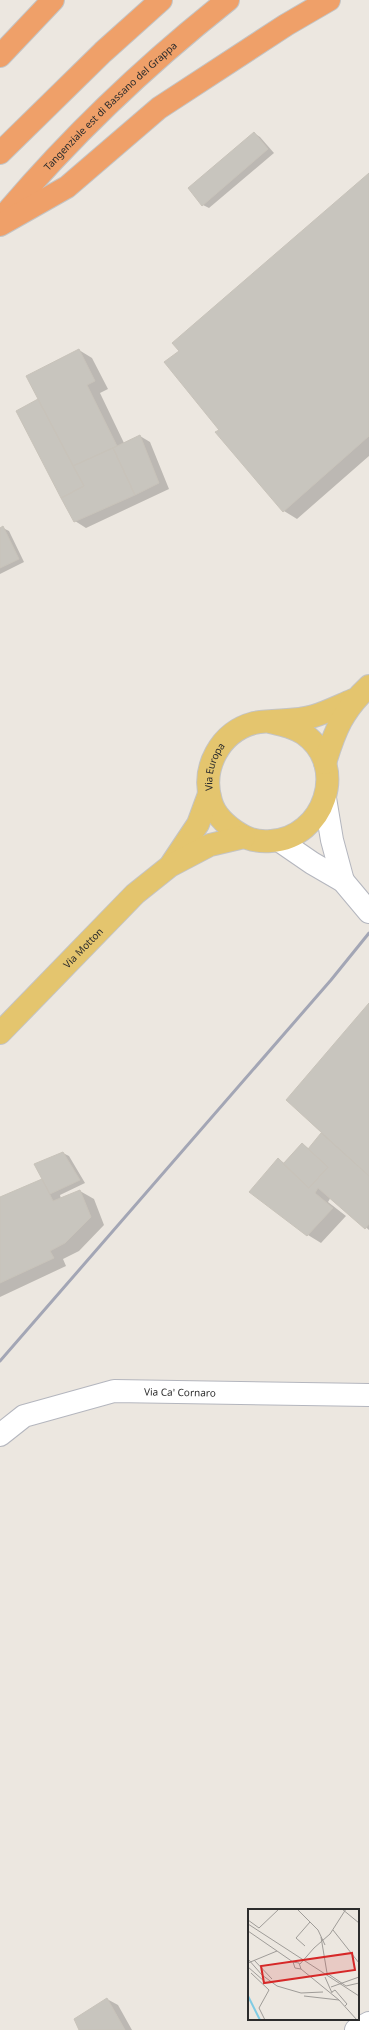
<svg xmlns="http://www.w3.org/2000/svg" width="369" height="2030" viewBox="0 0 369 2030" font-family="'Noto Sans',sans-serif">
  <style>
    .shadow { fill: #0003 }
    .building { fill: #c8c5be; stroke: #c8c3ba }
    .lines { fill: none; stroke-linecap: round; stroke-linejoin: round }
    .minor-casing { stroke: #b4b6be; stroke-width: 24 }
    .major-casing { stroke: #c4c4c4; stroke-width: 24 }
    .highway-casing { stroke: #c4c4c4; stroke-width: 24 }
    .minor { stroke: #fff; stroke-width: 22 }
    .major { stroke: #e4c56e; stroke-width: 22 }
    .highway { stroke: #efa069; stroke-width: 22 }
    .rail { stroke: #a3a6b5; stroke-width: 3 }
    .labels { text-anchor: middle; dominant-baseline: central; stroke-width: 4; stroke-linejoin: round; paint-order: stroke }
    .street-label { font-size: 10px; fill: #2c2c2c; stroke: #fff }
    .inset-river { fill: none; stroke: #7ecbe4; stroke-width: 2 }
    .inset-road { fill: none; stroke: #9f9c98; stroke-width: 1 }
    .view { fill: #d62828; fill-opacity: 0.15; stroke: #d62828; stroke-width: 2 }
    .inset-edge { fill: none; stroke: #2c2c2c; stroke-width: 2 }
  </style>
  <rect width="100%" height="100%" fill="#ece7e0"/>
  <path class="shadow" d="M254,133L260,137L274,153L209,208L203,205Z
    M369,174V456L297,519L284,511L220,430L181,352Z
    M79,350L92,358L108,389L100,393L124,443L140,436L150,442L169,489L86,528L75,521L41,402Z
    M3,528L9,531L24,562L0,574V529Z
    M369,1005V1230L331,1197L328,1202L346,1216L321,1243L308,1235L251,1192L278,1159L284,1163L302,1144L309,1149L322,1133L288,1100Z
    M63,1153L69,1156L85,1183L60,1195L61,1199L80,1191L94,1199L104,1225L79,1251L63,1259L66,1266L0,1297V1198L44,1179Z
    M107,1999L118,2005L132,2030H80Z"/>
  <path class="building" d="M254,132L268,149L202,206L188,188Z
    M369,173V436L283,512L215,432L219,430L164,362L179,351L172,343Z
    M79,349L95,381L87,385L117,446L73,466L26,376Z
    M38,399L84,486L61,498L16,411Z
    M140,435L159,483L135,495L113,448Z
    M113,448L135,495L74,522L61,498L84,486L73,466Z
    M3,526L19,559L0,568V528Z
    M369,1003V1176L286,1100Z
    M321,1133L369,1176V1224L365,1229L318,1188L315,1193L333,1208L307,1236L249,1192L278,1158L309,1188L328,1167L308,1149Z
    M302,1143L328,1167L309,1188L283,1164Z
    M63,1152L80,1180L50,1194L34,1164Z
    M42,1179L53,1201L80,1190L91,1217L65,1243L50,1251L54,1258L0,1283V1197Z
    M107,1998L125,2030H79L74,2019Z"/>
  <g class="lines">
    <defs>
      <g id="minor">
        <path d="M325,798L332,840L343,881"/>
        <path d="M280,841L312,863L343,881L369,912"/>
        <path id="s1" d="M0,1435L24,1416L114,1391L369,1395"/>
        <path d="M356,2030L369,2023"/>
      </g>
      <g id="major">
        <path id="s2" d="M270,722C283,725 293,727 304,734C349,766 324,838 271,841C260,842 249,840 240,834C227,826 215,816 211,801C201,768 220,732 254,723C273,719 295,722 314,716C327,712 341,705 353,700"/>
        <path d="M325,763C335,730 343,710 369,686"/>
        <path d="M172,863L198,824L209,794"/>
        <path id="s3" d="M0,1033L135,894L170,866L210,845L244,837"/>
      </g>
      <g id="highway">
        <path d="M0,56L53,0"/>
        <path d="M0,153L103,52L161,0"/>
        <path id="s4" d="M2,218C70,137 146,65 228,0"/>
        <path d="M0,225L67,187L159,108L286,25L329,0"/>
      </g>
    </defs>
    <use href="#minor" class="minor-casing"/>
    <use href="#major" class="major-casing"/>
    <use href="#highway" class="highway-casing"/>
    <use href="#minor" class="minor"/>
    <use href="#major" class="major"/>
    <use href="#highway" class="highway"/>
    <path class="rail" d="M0,1361L331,980L369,933"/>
  </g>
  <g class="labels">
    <g class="street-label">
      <text stroke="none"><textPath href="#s4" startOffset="156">Tangenziale est di Bassano del Grappa</textPath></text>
      <text stroke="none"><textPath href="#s2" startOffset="294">Via Europa</textPath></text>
      <text stroke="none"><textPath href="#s3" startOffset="119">Via Motton</textPath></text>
      <text stroke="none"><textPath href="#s1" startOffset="190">Via Ca' Cornaro</textPath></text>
    </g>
  </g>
  <g transform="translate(248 1909)">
    <rect width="111" height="111" fill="#ece7e0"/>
    <path class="inset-river" d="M0,87L12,111"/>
    <path class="inset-road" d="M49,0L70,21L77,36M94,0L111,14M0,11L11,19L31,0M0,15L111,87M85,21L111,54M0,22L45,53L51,54L53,60M73,28L79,64L98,77L111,74M57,37L48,29L62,13M0,50L14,66L29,77L53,84L75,83M6,51L24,70M45,53L47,59L53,60L91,91L109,111M0,54L29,42M52,55L66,39L82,25L98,0M0,58L16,72M3,64L21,81L11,99L17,111M77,68L84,84M83,78L111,68M84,83L87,81L99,95L97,97M56,87L91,91"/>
    <path class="view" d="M104,44L107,61L16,74L13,57Z"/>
    <rect width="111" height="111" class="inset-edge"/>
  </g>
</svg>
